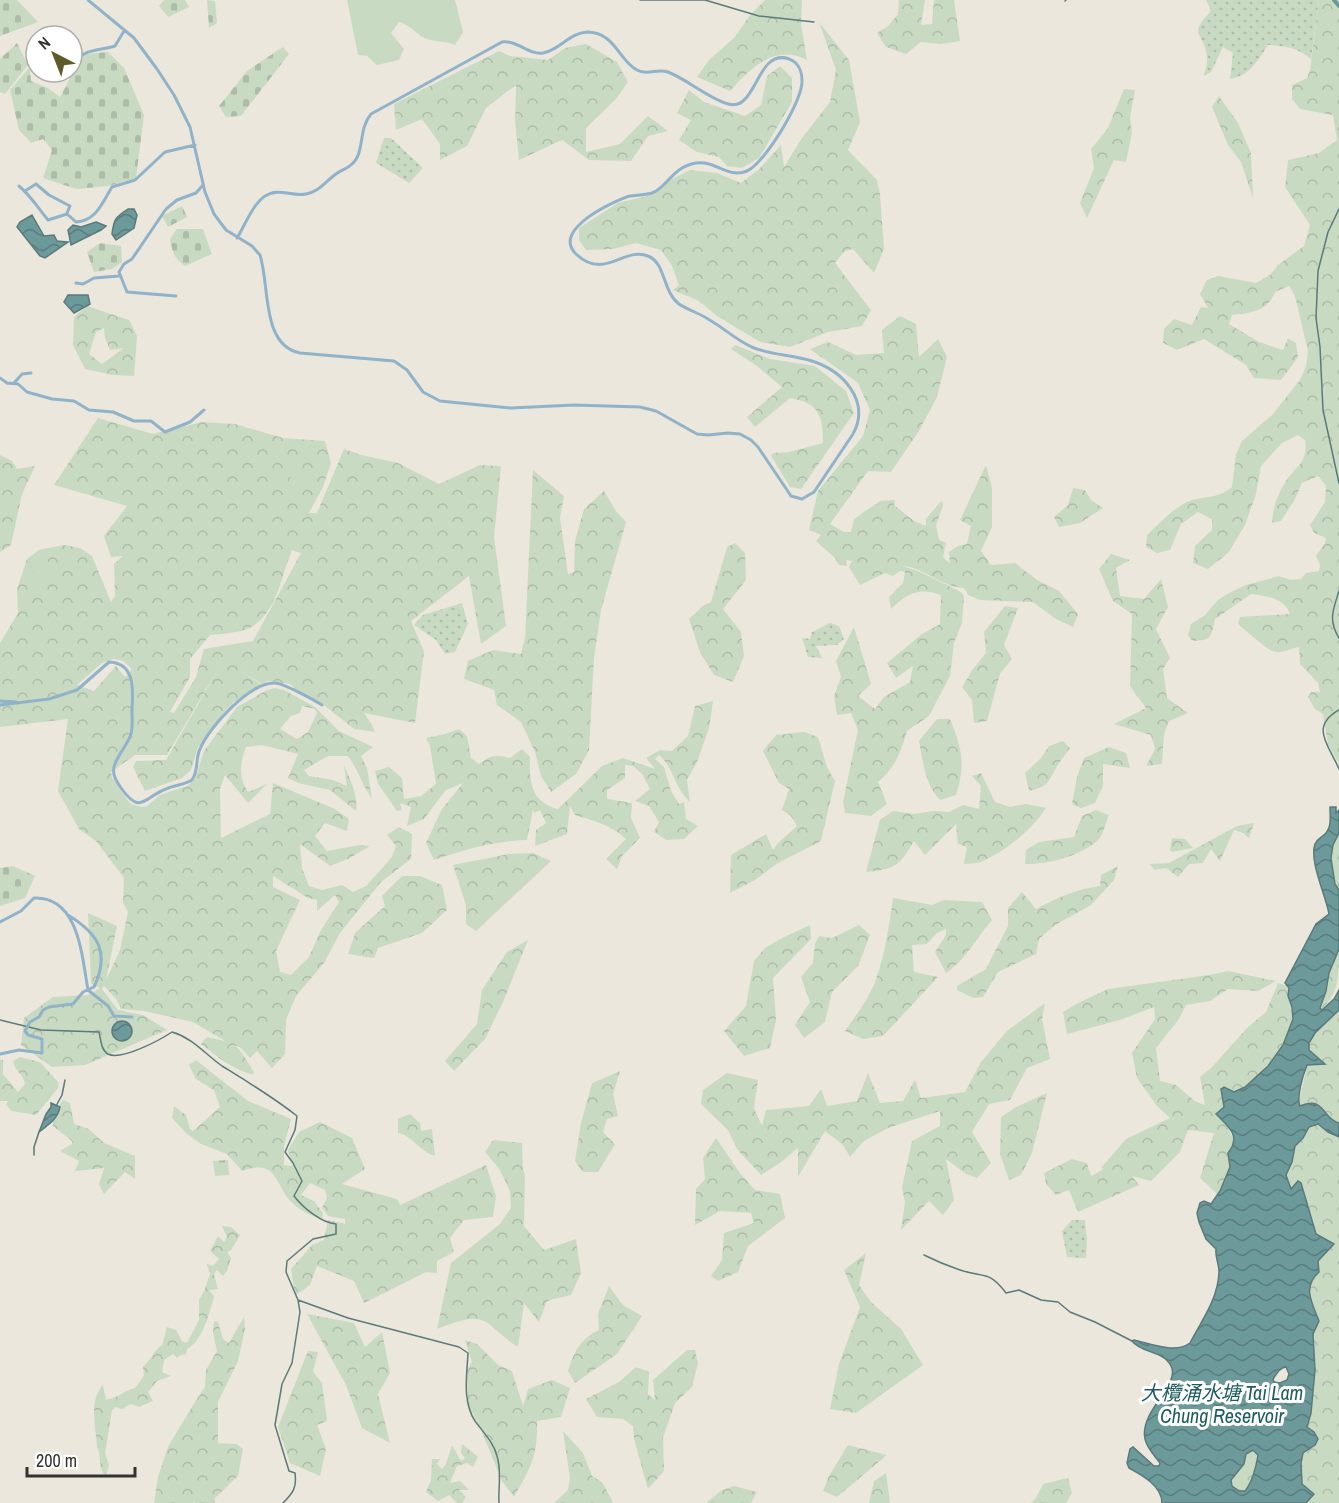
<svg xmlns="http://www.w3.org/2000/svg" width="1339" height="1503" viewBox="0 0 1339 1503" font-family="'Archivo Narrow','Noto Sans TC',sans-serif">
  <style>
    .grass { fill: url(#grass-dots) }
    .forest { fill: url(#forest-crowns); fill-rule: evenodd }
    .cemetery { fill: url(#cemetery-stones) }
    .pitch { fill: #c9dac3 }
    .water { fill: url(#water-waves); stroke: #5b7a7a; stroke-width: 1.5; fill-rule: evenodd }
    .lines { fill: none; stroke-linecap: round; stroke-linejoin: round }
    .stream { stroke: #5b7a7a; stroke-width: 1.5 }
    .canal { stroke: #6c999a; stroke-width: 4 }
    .street { stroke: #91b3c9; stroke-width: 3 }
    .labels { text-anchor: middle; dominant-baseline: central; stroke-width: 6; stroke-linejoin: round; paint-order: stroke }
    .water-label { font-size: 20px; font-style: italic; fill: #1d5c5e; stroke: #fff }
  </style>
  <defs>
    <pattern id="grass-dots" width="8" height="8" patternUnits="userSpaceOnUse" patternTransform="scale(1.5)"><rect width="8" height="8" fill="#c9dac3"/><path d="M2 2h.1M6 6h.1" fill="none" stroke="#adbca8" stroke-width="1.8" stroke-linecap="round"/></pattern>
    <pattern id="forest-crowns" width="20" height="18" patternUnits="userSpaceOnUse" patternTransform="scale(1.5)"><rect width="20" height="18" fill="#c9dac3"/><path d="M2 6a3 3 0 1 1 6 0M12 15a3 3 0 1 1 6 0" fill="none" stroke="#adbca8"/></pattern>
    <pattern id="cemetery-stones" width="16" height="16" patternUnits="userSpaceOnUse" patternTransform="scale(1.5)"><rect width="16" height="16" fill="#c9dac3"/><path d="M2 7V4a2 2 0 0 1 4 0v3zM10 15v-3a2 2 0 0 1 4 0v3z" fill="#adbca8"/></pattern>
    <pattern id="water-waves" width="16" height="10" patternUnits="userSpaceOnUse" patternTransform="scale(1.5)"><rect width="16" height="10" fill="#6c999a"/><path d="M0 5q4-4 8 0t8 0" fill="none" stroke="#597d7e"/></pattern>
  </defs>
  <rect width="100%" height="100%" fill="#ebe7dc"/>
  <path class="grass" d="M1206,0H1319L1311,59C1298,48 1285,46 1268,45C1258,60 1250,76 1230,79L1233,53L1223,47L1211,72L1204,76C1205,70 1208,63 1207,57C1205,31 1186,38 1211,11Z
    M384,138H391L423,168L409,183L376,163Z
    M462,603L468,624L455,652L445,654L436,640L414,625L423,615Z
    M830,623L839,626L844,639L837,645L816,646L822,658L808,657L802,638L810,639L812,632Z
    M1072,1220H1085L1087,1241L1086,1258L1067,1257L1062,1231Z"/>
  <path class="forest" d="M765,0H802L801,24L807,60C775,43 751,68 730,91L697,77L709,60L734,38L751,14Z
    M899,0H925L921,25L932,24L934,0H954L960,41L941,44L921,42L906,54L886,47L877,33L888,26L898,14Z
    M1319,0H1339V764L1328,744L1323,714L1315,709L1308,697L1311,692H1320L1318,683L1300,664L1299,647C1292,648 1282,653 1276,652C1267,651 1246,630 1238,624L1240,617L1290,614C1284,598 1267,596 1251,594L1215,619C1211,637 1212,640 1193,641L1188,636L1191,624L1205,615L1218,600L1229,593L1246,585L1279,576L1291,580L1301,579L1306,573L1319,571L1320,565L1316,556L1325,543L1326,538L1314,533L1310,525L1325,502L1326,486L1318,476L1302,483L1294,501L1281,521L1272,523C1273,509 1276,498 1283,486C1293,467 1309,464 1305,440L1298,435L1282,443L1261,466L1256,494L1245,525L1229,552L1208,569L1193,563L1195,546L1212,530V519L1198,512L1181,524L1170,550L1157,553L1146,547L1147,535C1160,523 1175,506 1192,500C1208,496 1219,498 1232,487L1236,454L1242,441L1272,415L1300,380L1306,366L1308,351L1295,296L1289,286L1275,292C1267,312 1252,313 1232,315L1229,324L1259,342L1283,350L1288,338L1296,343L1298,357L1281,380L1254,378L1246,365L1204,339L1177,350L1163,343L1164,329L1174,319L1192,325L1201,307L1208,308L1200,294L1207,280L1218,276L1256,283L1270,275L1278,265L1304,246L1310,225L1285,187L1288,160L1319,153L1337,140L1333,115L1300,109L1292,99V85L1307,78L1310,70Z
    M819,22L849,60L860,122L848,150L877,180L880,194L884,249L874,273L853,249L845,251L835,263L871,310L862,326L828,332L790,347L760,342L717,316L699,301L673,290L679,285L672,266L661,250L636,243L613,249L586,250L579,240V228L618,203L651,195L668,181L690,170L717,173L741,183L759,169L781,145L784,167L802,138L830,102L836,70Z
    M586,44L617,62L628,82L615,100L586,128V152L620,144L648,116L668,131L648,136L631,161L589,160L562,140L519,160L515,121L516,85L486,108L467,146L440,160V144L422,119L396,130L394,104L499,51L510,56L548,60L565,48Z
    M780,66L792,78V102L759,158L742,168L727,166L719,157L697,152L679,140L691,120L677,113L689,90L704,102L745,116L761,105L767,76Z
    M1124,89L1135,90L1130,118L1132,132L1126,162L1114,160L1087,218L1080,203L1094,168L1091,149L1108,128Z
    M1219,96L1238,123L1251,153L1253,198L1241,162L1228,145L1212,107Z
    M87,306L129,320L137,336L134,376L113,375L85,369L73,345L74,317ZM104,328L105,338L110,350L124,348L102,364L89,354L96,332Z
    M900,316L916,324L919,357L938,339L947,357L937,397L919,431L891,472L868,471L830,524L844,532H851L854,519L880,501L895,500L894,505L914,521L926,526V519L942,500L943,506L936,525L939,540L946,543L943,557L950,564L949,552L958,546L967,544L971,526L960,520L986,465L992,488V527L981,551L991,565L1015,563L1037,580L1059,591L1078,614L1073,627L1056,619L1033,602L980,600L968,595L964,588C941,587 925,568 903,566L918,571L961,592L964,596L962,623L954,643L950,676L929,716L907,731C901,752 895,768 878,782L887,804L871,816L845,813L843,802L858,730L851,713L837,715L834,696L841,677L836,661L854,627L871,684L858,696L875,709L884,697L910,682L913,666L896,678L887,663L922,634L940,624L941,595C919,587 908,593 891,609L889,597L903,583L905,572L900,571L893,576L885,573L860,585L849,567L852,561L846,560L847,566L839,565L835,558L816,541L821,535L809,530L818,491L863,436L870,410L858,383L810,349L828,342L856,355L884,353L882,330Z
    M735,345L770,359L815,366L846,391L854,413L801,489L790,487L771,456L773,453L789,452L823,443C823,415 819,403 790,398L755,427L747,417L782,387L757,366L731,349Z
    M98,418L153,434L202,422L235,424L283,438L325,441L331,463L323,487L309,513H317L344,449L361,455L398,463L439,484L480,465L501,466L494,537L506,626L481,644L469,576L411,621L424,651L415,723L364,713L372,725L375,732L354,729L320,702L301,694L290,684L268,681L262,684L236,668L262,685L234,702L226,710L198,747L191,770L182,778L145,791L133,767L136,761L166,760L220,666L167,755H135L111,772L112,778L126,798L131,804L141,807L147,806L160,795L187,786L195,779L204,751L237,707L267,690L275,688L284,690L315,707L339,731L373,747L361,756L367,768L372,799C362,785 358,769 348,756H328L304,770L309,776L333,780L347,786L344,766C351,780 358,796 356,811L330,790L298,783L288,778L298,754L262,745L246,747C240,763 238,776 248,792L267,784L248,803L225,775L220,789L221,838L270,814L273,783L335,809L349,819L347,831L325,823L315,836L327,851L359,845L370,846L348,859L330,866L300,844L302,868L309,886L322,890L342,885L353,892L366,886L392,857L396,846L387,835L399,827L412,834L411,859L381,882L340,933L324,963L296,996L286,1020L285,1054L272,1068L257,1051L250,1058L241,1048L234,1045L242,1053L254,1072L253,1075C233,1069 217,1057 201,1044L207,1037L225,1041L193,1022L144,1011L121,1009L116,999L104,986L102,989L118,1010L143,1015L167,1030L85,1065L52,1067L21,1045L24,1018L53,997L88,995L100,988L91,984L88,913L117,926L106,980L120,950L128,912L123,903L124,878L96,841L79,829L58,791L68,719L0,727V643L18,613L17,589L27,559L39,550L64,545L80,548L92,556L111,602L115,596L114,564L123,556L111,557L104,536L127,506L54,485ZM292,550L301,553L253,641L204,649L196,677L174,713L170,712L190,677V659L210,635C220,634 232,633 242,631C275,622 281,577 292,550ZM114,659L123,661L132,669L125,677L116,666L94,691L77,685L102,663ZM302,706L315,709L317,713L308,732L297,739L280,729L291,716L300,713ZM273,876L308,898L317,900V911L335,895L339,902L321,930L309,957L291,975L280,972L276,951L300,900L273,887Z
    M0,455L12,461L17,469L35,466L22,494L11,545L0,552Z
    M533,470L564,496L560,518L568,574L574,572L575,541L584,509L604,491L616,511L626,522L601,610L594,658L589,750L576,774L551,792L541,776L535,752L521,722L497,705L494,690L464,679L468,661L493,650L521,654L525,638Z
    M1073,488L1085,490L1091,500L1103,508L1080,523L1059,527L1054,517L1068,505Z
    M735,543L745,553L746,580L723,609L741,632L744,656L733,682L714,675L700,652L689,619L704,605L711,602L727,547Z
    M1111,554L1130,560L1116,568L1120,596L1144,599L1161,579L1168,607L1156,629L1170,658L1163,669L1167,698L1188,713L1169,721L1164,734L1162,764L1146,766L1155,749L1151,735L1114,724L1146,708L1130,686L1132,614L1113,601L1099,569Z
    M1005,606L1018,608L1004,645L1012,659L1000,674L987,721L974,723L972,700L962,687L973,669L986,653L984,632Z
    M713,701L709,728L697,762L687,780L690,802C674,788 675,769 659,755L655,759L664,767L671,791L679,804L684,802L686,819L698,826L684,839L666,840L654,832L659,822L649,806L635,801L650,789L643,775L633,766L625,765V778L607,790V799L632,803L631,818L640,838L622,856L617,869L606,859L626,839C611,825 594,821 575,815L570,806L567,834L535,846L536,830L546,823L540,810L534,813L533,809L527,840C494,841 466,849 434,860L426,843L442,809L463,783L446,790L424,819L407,826L411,807L400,803L402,810L397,811L378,784L375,771L389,767L402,778L404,799L421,796L436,784L430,746L426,738L445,734L459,729L467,736L471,758L479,764C490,756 496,754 510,758L522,749L530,757C529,782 531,802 558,809L602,766L623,758L655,769L646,758L660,750L672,751L688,736L695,706Z
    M937,719H950C962,749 966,764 956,795L940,800C925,785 923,761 919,741Z
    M804,732L818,737L827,767L835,781L821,841L778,863L755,880L730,893L731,855L766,834L773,850L778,843L797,826L791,816L782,810L789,789L779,783L763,751L776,735Z
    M1063,741L1070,748C1066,754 1060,761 1056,768C1048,783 1047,787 1029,791L1025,773L1041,758L1049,746Z
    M1109,747L1126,753L1130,768L1103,764V786L1095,803L1081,808L1072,804L1077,777L1084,758Z
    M981,773L995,802L1010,807L1026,804L1046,808C1032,830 1007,850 983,861C978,864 970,863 964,864L967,847L958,844L956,824L925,855L914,841C899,866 896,869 866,872L880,820L893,811L914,814L934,811L949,812L963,805L979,809L981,786L972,776Z
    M1096,810L1109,815C1106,822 1103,836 1097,841C1078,857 1049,864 1025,864L1026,850L1039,842L1074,837L1082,816Z
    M1254,823L1249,838L1243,833L1234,830L1220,861L1211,849L1203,863L1189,864L1178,877L1166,868L1154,870L1150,864L1169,863L1237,826Z
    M1339,833V890C1327,875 1328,848 1339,833Z
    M1172,838L1185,839L1193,848L1172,852L1170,850Z
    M533,853L551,861L476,931L466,924V905L453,865L509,854Z
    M1118,866L1114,880L1091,905L1055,925L1039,939L1036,954L998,972L983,997L973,998L957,990V986L986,969L1008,926V908L1022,892L1036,909C1056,898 1077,889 1100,886L1101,875Z
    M402,876H420L442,885L447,910L422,933L378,948L374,958L348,954L355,933L385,906L382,896Z
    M893,898L932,905L944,900L982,902L992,920C976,938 966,960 946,973L935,952L946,935V929L937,933L927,944L912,945L914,972L938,977L883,1036L863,1039L845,1031C856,1015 868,1000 875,982C885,956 889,926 893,898Z
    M810,925L811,939L773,978L776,1020L770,1048L744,1056L724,1031L746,1006L754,961L765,948L784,937Z
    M859,925L870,935L858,966L832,992L825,1022L804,1038L795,1025L810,1002L801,977L813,963L815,944L819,936L832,938Z
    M528,940L503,1002L485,1039L454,1071L445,1061L477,1024L482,990L507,952Z
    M1339,949C1339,974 1339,995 1321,1010L1329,973Z
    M1228,971L1276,981L1258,991L1228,989L1210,1001L1186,1005L1179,1019L1156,1048L1160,1081L1176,1085L1196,1102L1205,1105L1200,1077L1212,1067L1248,1027L1266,1012L1278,983L1288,986C1289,992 1294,1015 1293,1019C1290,1041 1254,1089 1231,1092L1224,1087V1107L1218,1117L1226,1122L1234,1142L1228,1153L1230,1167L1218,1195L1200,1178L1214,1133L1188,1130L1180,1152L1151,1181L1132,1176L1139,1185L1078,1212L1069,1190L1056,1195L1046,1184L1044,1173L1072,1159L1087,1163L1091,1176L1104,1169L1101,1168L1126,1139L1170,1118L1157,1106L1137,1078L1132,1053L1155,1019L1154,1007L1120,1020L1067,1034L1063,1012L1078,1003L1108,989L1209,975Z
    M1045,1003L1042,1019L1050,1059L1027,1068L1010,1100L989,1104L972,1132L991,1163L977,1178L966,1174L946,1159L954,1200L943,1215L929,1201L901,1230L905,1202L902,1187L912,1141L940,1126V1111L888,1128L864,1141L850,1157L843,1145L825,1131L798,1177V1148L780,1163L761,1175L737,1149L728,1130L701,1104L703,1090L727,1073L758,1080L754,1108L762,1126L766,1110L809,1106L821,1089L827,1106L857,1101L868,1073L880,1103L903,1101L915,1080L921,1098L965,1092L981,1062L1007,1031Z
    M1339,1010V1123L1330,1120L1323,1108L1300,1106L1298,1098L1302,1089L1307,1065L1325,1064L1309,1050V1043L1315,1033Z
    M20,1057L40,1062L59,1083L58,1088L36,1115L12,1111L6,1105L8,1101H0V1060H3V1074L18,1092L25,1084C23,1074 15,1071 13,1061Z
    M196,1060L248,1101L291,1119L284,1146V1165L293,1166L288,1150L299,1132L320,1122L352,1138L365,1169L342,1184L397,1199L400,1205L486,1165L496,1196L493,1217L464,1220L450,1238L454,1252L437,1261V1273L426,1272L364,1303L354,1281L317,1266L310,1285L295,1296L291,1269L312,1245L324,1240L328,1220L345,1224V1219L328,1216L322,1208L327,1198L325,1190L310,1183L301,1195L314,1201L323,1213L322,1220C314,1216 304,1213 297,1207C273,1190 282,1157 242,1171L227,1154L201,1144L186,1133L172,1118L174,1106L186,1115L190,1129L193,1131L220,1107L214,1090L196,1079L189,1065Z
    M620,1071L613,1094L618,1116L607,1119L603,1132L615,1144L598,1172H583L575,1161L581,1123L592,1083Z
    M1047,1093L1032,1153L1021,1175L1009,1180L1000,1154L1001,1117L1016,1107Z
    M63,1100L70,1103L74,1124L89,1129L104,1143L135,1156V1179L125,1172L104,1194L99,1184L104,1168L75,1171L79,1161L60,1151L72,1144V1141L53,1126V1114Z
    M410,1114L420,1123L421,1131L432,1129L435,1156C420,1152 412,1135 398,1133V1119Z
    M1316,1124L1328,1132L1339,1137V1503H1306L1312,1496L1301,1481L1302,1456L1309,1448L1316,1434L1307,1427L1311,1413L1315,1370L1313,1334L1317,1325L1318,1319L1312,1306L1310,1283L1319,1267L1318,1261L1334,1244L1316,1234L1303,1187L1298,1181L1291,1189L1286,1175L1292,1162L1295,1146L1303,1138L1309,1127Z
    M716,1138L740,1173L755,1190L780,1194L785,1218L748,1246L738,1272L718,1281L711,1276L722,1260L724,1233L754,1223L751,1213L720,1211L695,1225L696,1189L705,1179L703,1158Z
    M493,1140L522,1143L523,1169L525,1175L524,1226L544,1250L576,1239L581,1273L571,1295L547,1301L539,1322L524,1303L518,1347C506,1340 498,1331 488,1323C473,1313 451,1324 437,1329L451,1263L500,1224L511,1208L510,1191L500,1170L485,1152Z
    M222,1226L231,1227L240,1235L231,1250L227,1252L231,1258L227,1271L223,1276L217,1270L214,1274L218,1289L209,1290L214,1296C210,1312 202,1342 187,1349L186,1354L181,1355L177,1358L173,1354L164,1360L162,1372L171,1376L157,1381L148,1392L153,1401L139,1407L131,1404L122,1409L116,1407L112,1410L105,1454L109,1465L106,1477C97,1467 102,1457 97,1447C96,1426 88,1402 103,1385L106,1400C117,1398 124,1391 135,1388L144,1376L143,1367C151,1360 154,1350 162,1345L167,1327L176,1330L182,1341L187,1343L199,1320V1300L204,1291L210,1274L207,1264L213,1266L219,1259L210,1251L218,1236L224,1242L227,1237Z
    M866,1253L859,1285L871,1302L901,1329L923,1365L856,1413L830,1409L839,1364L860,1307L844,1270Z
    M609,1286L623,1305L642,1316L617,1354L575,1383L568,1371C574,1352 580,1339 599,1330L598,1314Z
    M307,1314L354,1323L365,1347L382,1332L390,1373L378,1394L390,1443L362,1428L346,1385Z
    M244,1317L245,1329L238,1361L218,1402V1443L237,1444L243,1449L238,1476L215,1498V1503H195V1501L192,1503H154L158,1477L168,1447L193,1405L205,1387L206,1370L217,1351L213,1333L214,1321L218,1322L223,1339L229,1343Z
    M465,1340L477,1344L498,1365L512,1371L523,1406L528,1389L552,1380L570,1388L561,1417L537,1421C538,1455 531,1468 514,1497L502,1481L479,1425L468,1405L467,1370L472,1362Z
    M687,1350H695L698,1363L692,1387L675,1403L663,1438L664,1471L648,1489L634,1439L633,1426L623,1419L597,1417L586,1399L619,1382L636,1367L649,1372L648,1394L655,1400L653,1380Z
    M308,1351L318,1352L313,1372L322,1383L327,1421L317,1425L326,1449L320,1476L290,1463L278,1427Z
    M563,1431L583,1453L592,1476L602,1482L613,1502L611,1503H554L568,1490L570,1478Z
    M462,1444L478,1457L473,1467L467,1463L457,1466L450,1483L460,1481L469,1490H459L466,1497L462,1503H457L449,1495L438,1501L426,1492L431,1480L432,1459H440L437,1464L442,1469L446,1464L452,1445L461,1461L465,1458L461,1453Z
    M848,1445L887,1455L837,1497L823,1491L829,1476Z
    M1250,1451H1255L1258,1455C1256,1467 1253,1481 1245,1491H1239L1232,1486L1231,1480L1244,1464L1246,1454Z
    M886,1473L890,1503H869L874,1481Z
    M1068,1478L1072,1493L1066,1503H1031L1036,1498L1043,1484Z
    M734,1486L757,1492L751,1503H706L722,1490Z"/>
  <path class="cemetery" d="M0,0H17L38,22L0,36Z
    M164,0H185L189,7L168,17L159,6Z
    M207,0L215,1L217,23L209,28Z
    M17,43L28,65L5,94L0,92V59Z
    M283,47L289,54L241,116L226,117L219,106L247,71Z
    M108,52L124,68L144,115L136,178L109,186L76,189L43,178L52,150L43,139L31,143L19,130L10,90L28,69L30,70L31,81L48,88L60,97C69,82 73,67 85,54Z
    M182,206L187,217L168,227L162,216Z
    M177,229H203L212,254L185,266C173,257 173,253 170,239Z
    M100,243L121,246L122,262L112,269L94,272L87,252Z
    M13,866L35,876L25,898L0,906V868Z
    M228,1160L229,1175L215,1176L213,1161Z"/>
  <path class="pitch" d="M347,0H455L463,32L455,45C446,41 437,42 427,39C418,37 413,26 399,22L391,33L404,49L399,60L377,65L367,56L358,55Z
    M272,469L289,470L288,481L271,479Z
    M291,470L308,471L307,483L290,482Z
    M47,560L59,573L39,592L27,579Z"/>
  <path class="water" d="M128,209H134L137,215L134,228L116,240L112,234C114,218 116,217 128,209Z
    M32,215L44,236L54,235L57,241L68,242L45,258L40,256L17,227L20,222Z
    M96,222L106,226L101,230L71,245L68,230L73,225L81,227Z
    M68,295H88L90,304L74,313L64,302Z
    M1330,807H1336V813L1339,810V833L1333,845L1331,858L1335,884L1339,890V949L1329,973L1326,991L1320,1008L1322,1010L1334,999L1339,990V1010L1315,1033L1309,1043V1050L1325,1064L1307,1065C1303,1075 1296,1098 1300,1106C1325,1095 1322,1119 1339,1123V1137L1328,1132L1318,1124L1309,1127L1303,1138L1295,1146L1292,1162L1286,1175L1291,1189L1298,1181L1301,1183L1316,1234L1334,1244L1318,1261L1319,1272C1302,1287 1312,1303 1319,1321L1313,1334L1315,1370L1311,1413L1307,1427L1314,1432L1318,1439L1315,1445L1303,1453L1301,1463L1302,1484L1314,1494L1306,1503H1162C1162,1486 1142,1475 1129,1468L1127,1463L1130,1449L1133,1447L1154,1466H1159L1160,1463C1154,1455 1147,1448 1145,1439C1139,1411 1181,1385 1171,1366C1164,1351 1141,1353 1132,1341L1134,1340C1151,1344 1175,1354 1190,1343C1202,1320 1218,1299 1219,1272C1219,1264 1215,1257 1216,1249L1206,1239L1199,1222L1197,1213L1200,1203L1204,1201L1211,1204L1220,1191L1230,1167L1228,1153C1242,1136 1228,1126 1216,1114L1224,1107L1221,1089L1224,1087L1234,1092L1245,1087L1268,1066L1283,1045L1293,1019L1292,1007L1288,996L1289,988L1285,983L1316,924L1329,914C1326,896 1309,861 1315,844C1317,839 1321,838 1325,834C1332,827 1330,817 1330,807ZM1286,1367L1289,1374L1287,1380L1280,1383L1274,1382L1273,1379C1276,1374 1281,1367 1286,1367ZM1253,1450L1258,1455C1256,1467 1253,1481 1245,1491H1239L1232,1486L1231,1480L1244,1464L1246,1454Z
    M112 1031a10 10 0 1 1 20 0a10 10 0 1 1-20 0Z
    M51,1103L60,1107C58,1119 48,1125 39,1132L46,1114L51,1107Z"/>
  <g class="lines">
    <path class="stream" d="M640,0H705L759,16L814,22
      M1065,1L1066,0
      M1339,209L1328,232L1318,271L1316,318L1320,347L1323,410L1339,483
      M1339,591C1333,610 1328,620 1339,638
      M1339,710C1309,727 1329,745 1339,769
      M0,1020L41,1030L99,1032C101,1040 101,1050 108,1054C121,1061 160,1040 172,1032C193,1038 205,1054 222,1066C248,1082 273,1097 297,1116L295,1130L285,1152L293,1163L302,1181L294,1196C303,1208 322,1223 336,1224V1234L313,1239L287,1261L286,1272L298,1300L300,1312L292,1363L282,1384L275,1425L289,1471L295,1473C297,1488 293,1493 283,1503
      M56,1106L62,1095L65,1080
      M34,1155V1147L39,1132
      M924,1255C936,1261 948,1266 960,1270C984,1278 989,1270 1006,1293L1019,1290L1041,1300L1058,1302L1070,1312L1095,1322L1132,1341
      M298,1300L348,1318L459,1347L468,1353C467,1375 462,1401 475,1421C483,1432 494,1443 497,1456C502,1471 498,1488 499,1503"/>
    <path class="canal" d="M1334,0L1339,6"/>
    <path class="street" d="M88,0L134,38L157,69L174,95L190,127L205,192L214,214L226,230L252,246L260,255C270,286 261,345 300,353L394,361L407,370L423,392L440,401L511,408L574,405L640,407L656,411L697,434L708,435L728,433L740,434L751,440L758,447L791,496L802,499L814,492L853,434C871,401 843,371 812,361C793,355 773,355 754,348C737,341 724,328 708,319C699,313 688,310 679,304C662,291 666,263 648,256C625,246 604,281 576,254C551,230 613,201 630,196C637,195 645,195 652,193C667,188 672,167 696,163C715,160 728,179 747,171C765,163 803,100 802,81C802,71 798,62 789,59C764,50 758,87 745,99C740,105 733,106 725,103C705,96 688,80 668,72C657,68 648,76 637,70C619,61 615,32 587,32C569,33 560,50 543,53C528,55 518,40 502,42L371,114C358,129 365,153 352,164C347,169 341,170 336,174C326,181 319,192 306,194C291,197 279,187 265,196C253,204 245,225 237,238
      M72,64C82,49 99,51 115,46L124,31
      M19,186C31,196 38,208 48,220L67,214L76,222C96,221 102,203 112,187L135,180L165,152L195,145
      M25,191L36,184L49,195L70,206L67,213
      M76,283L83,284L94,278L119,276
      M176,296L127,292L119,272L124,264L132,259L166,209L177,200L196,193L203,185
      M0,378L7,383L18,384L27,392L52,399L74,401L89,410L113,412L134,421H151L165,432L190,422L204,410
      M14,383L22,374L31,373
      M0,701L16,702
      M0,705L49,699L77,690L109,662C136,663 133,691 132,711C132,719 133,727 131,734C127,746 117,755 114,767C112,775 117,782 121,788C141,816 144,797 166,789C175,785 184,785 192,780C199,771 195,759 200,749C209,727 250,682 275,683C283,683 314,700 322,705
      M0,922L21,911L34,898C79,896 82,957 88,990L108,1006L114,1016L132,1017
      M0,1054L19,1050L42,1053V1039L28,1035L25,1031L30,1022L39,1017L43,1010L49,1007L73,1004L83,992L94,987C110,953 99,934 68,915"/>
  </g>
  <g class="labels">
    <g class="water-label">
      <text x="1222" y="1392">大欖涌水塘 Tai Lam<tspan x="1222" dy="23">Chung Reservoir</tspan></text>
    </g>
  </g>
  <g transform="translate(54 54) rotate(318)"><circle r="28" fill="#ffffff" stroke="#adadab" stroke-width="1.5"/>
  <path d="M0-4.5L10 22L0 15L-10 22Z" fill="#5e5b28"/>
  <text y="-9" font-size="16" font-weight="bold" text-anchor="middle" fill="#33322e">N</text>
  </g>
  <path d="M27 1467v9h108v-9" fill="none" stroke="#33322e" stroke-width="3"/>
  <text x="36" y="1467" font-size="18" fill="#33322e" stroke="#ffffff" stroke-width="4.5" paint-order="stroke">200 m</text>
</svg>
